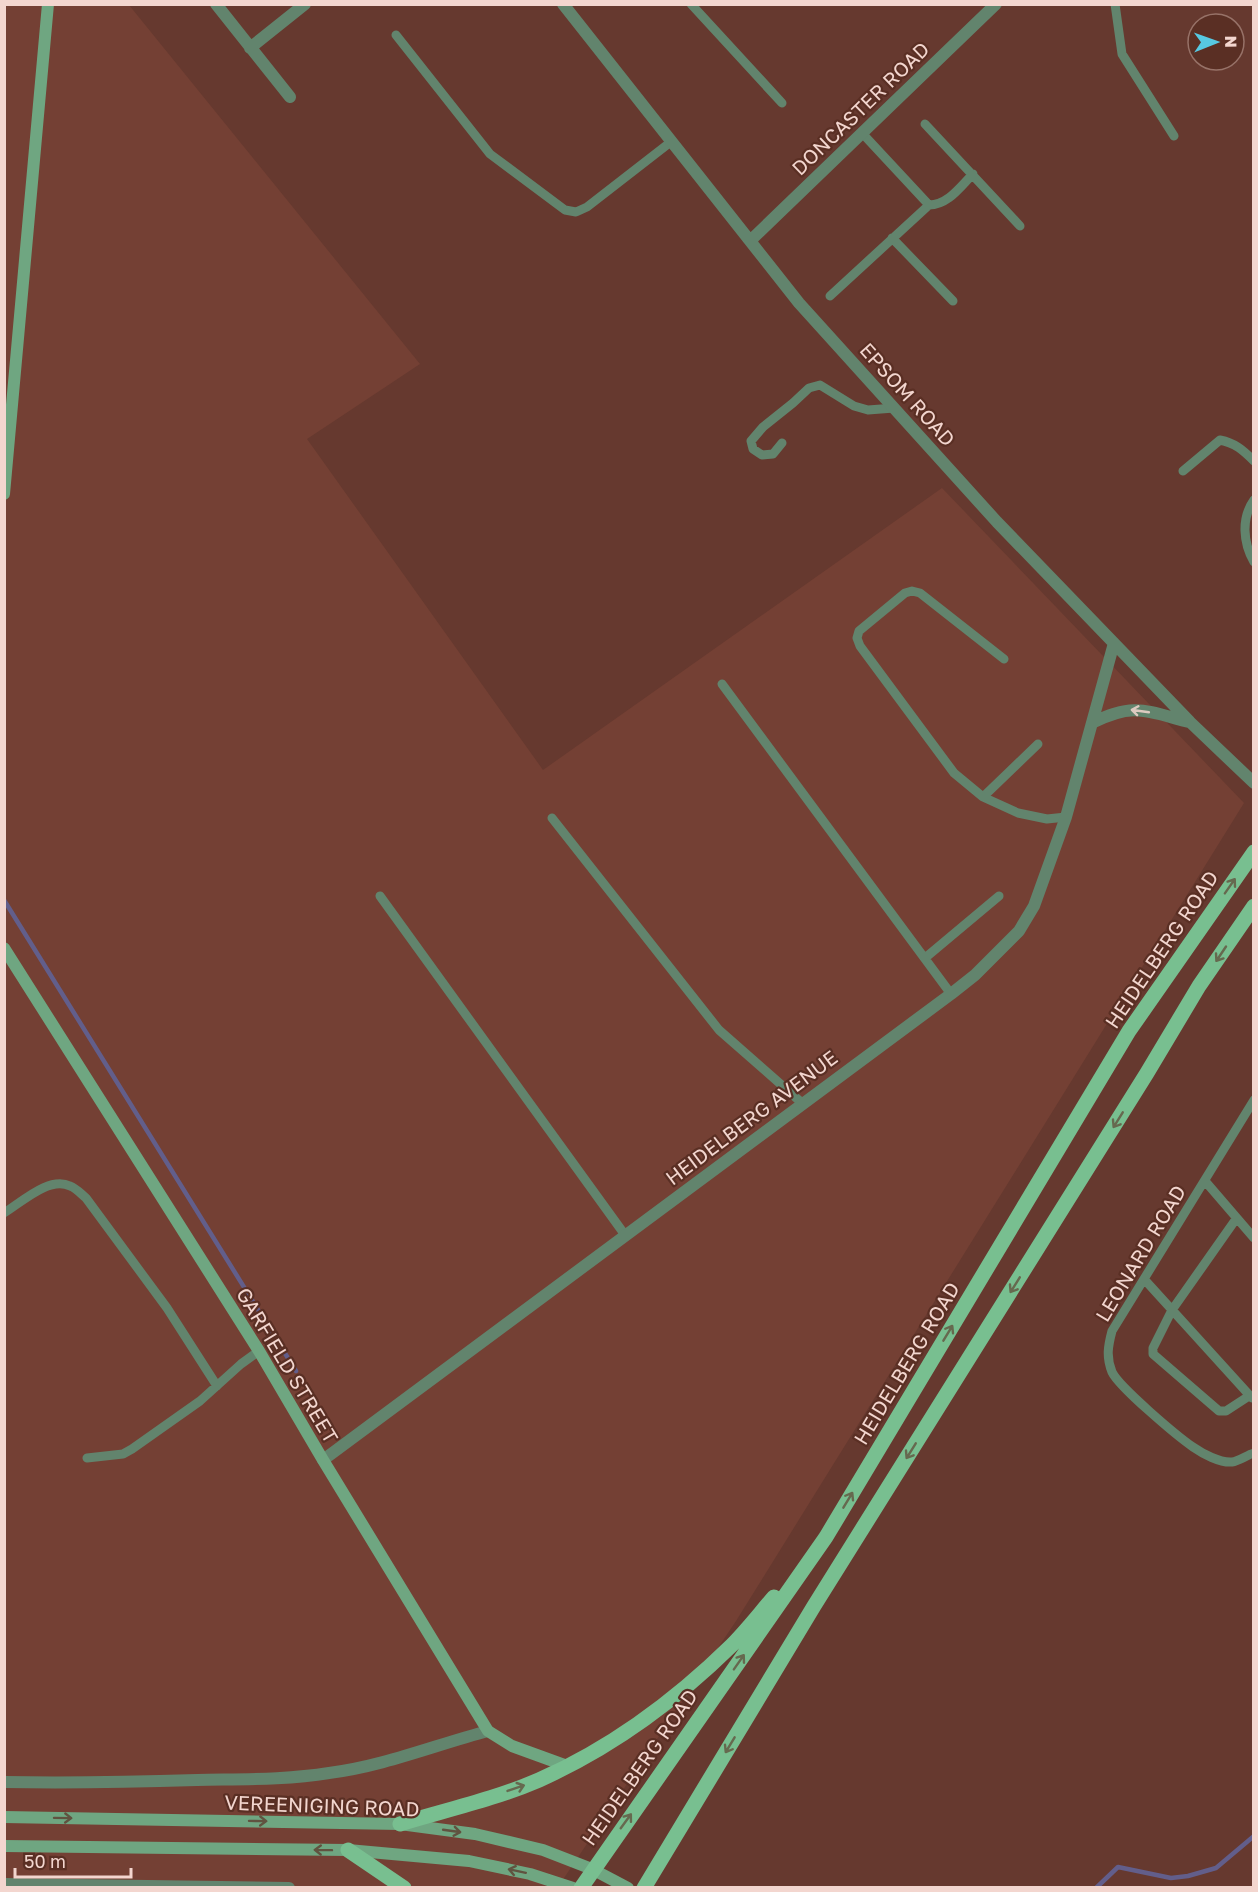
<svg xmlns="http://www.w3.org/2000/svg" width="1258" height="1892" viewBox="0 0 1258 1892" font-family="'Golos Text',sans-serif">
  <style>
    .built { fill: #744034 }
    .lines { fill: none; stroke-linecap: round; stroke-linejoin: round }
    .stream { stroke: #625e8b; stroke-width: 4.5 }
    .lane { stroke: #62846d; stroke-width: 9 }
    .street { stroke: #62846d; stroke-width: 12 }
    .secondary { stroke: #6fa681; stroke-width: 12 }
    .primary { stroke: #78bf90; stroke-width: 15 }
    .oneway { stroke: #ddcac0 }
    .oneway2 { stroke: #66694f }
    .oneway3 { stroke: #605340 }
    .labels { text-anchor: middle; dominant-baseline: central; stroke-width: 4.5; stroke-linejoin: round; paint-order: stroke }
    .street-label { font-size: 20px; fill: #f3d6cf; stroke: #5a2f24 }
  </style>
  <rect width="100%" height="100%" fill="#66392f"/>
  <path class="built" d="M5,5H129L420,364L307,439L543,770L942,488L1244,803L736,1621L558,1887L5,1888Z"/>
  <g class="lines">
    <path class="stream" d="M4,900L296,1371
      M1096,1888L1118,1867L1171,1878L1188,1876L1216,1868L1254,1836"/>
    <path class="lane" d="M691,4L782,103
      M1115,4L1122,54L1174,136
      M396,35L490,154L565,210L576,212L587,207L672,141
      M925,124L1020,226
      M862,133L929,205C948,205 960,187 973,174
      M892,238L953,301
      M830,296L929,205
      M782,443L773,454L762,455L753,449L751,441L763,427L793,403L809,388L820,385L854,406L868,410L894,408
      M1183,471L1220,440C1235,443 1243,450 1254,461
      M1254,500C1241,518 1243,543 1254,562
      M1004,659L920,593L912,591L905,593L859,631L857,638L860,646L954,773L983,797L1018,813L1047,819L1066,817
      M722,684L951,994
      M983,797L1038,744
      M552,818L719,1030L802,1103
      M380,896L625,1235
      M925,958L999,896
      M1254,1100L1112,1331C1108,1346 1106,1357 1112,1372C1119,1387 1177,1436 1193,1447C1203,1454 1220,1463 1232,1462C1239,1461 1247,1455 1254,1453
      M1205,1181L1254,1238
      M4,1213C22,1202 49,1176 70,1186C76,1188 81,1194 86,1198L167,1308L217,1386
      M1236,1219L1172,1310L1153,1348V1354L1219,1411H1226L1249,1396
      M1144,1279L1252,1398
      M87,1458L123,1454L132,1449L200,1401L241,1364L259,1351"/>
    <path class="street" d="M216,4L290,97
      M563,4L799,303L997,522L1190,722L1254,783
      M250,48L305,4
      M751,240L996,4
      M1092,723C1134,702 1146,711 1189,722
      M323,1460L951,994L975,975L1019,931L1034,906L1066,817L1114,643
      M4,1782C69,1783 133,1782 197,1780C241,1779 286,1780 329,1773C384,1766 435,1745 488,1731
      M4,1884L289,1888"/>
    <path class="secondary" d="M4,494L48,4
      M4,948L259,1351L323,1460L488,1731L512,1746L567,1766
      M4,1817L400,1824L475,1834L543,1850L592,1869L628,1888
      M4,1846L348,1850L469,1861L530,1874L573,1888"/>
    <path class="primary" d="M400,1824C446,1810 495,1799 539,1780C611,1748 676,1700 732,1645C747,1630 760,1613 774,1597
      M348,1850L404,1888
      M581,1888L826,1537L1129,1031L1254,852
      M644,1888L814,1606L1147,1073L1199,986L1254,906"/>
  </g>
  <defs><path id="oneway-shaft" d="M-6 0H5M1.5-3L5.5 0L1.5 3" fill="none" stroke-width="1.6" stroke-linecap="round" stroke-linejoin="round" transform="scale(1.5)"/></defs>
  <use class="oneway" href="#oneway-shaft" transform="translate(1140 711) rotate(-172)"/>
  <g class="oneway2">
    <use href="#oneway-shaft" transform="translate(1230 886) rotate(-55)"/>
    <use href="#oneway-shaft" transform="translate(1221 954) rotate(124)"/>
    <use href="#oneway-shaft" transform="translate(1118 1120) rotate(122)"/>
    <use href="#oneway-shaft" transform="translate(1015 1285) rotate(122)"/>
    <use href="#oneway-shaft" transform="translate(948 1333) rotate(-59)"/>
    <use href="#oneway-shaft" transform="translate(911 1451) rotate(122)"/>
    <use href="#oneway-shaft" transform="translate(848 1500) rotate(-59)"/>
    <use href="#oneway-shaft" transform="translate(739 1662) rotate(-55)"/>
    <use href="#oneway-shaft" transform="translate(730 1745) rotate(121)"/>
    <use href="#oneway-shaft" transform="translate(516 1788) rotate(-19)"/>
    <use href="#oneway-shaft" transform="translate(626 1821) rotate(-54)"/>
  </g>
  <g class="oneway3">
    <use href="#oneway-shaft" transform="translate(63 1818) rotate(1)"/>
    <use href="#oneway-shaft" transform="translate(258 1821) rotate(1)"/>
    <use href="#oneway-shaft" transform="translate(452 1831) rotate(8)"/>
    <use href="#oneway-shaft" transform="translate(323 1850) rotate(-179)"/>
    <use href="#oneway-shaft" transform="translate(517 1871) rotate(-168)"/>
  </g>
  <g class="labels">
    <g class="street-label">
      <text transform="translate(860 108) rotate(-44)">DONCASTER ROAD</text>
      <text transform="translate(908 394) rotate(48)">EPSOM ROAD</text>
      <text transform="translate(1161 949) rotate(-56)">HEIDELBERG ROAD</text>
      <text transform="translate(751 1117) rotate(-37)">HEIDELBERG AVENUE</text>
      <text transform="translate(1140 1253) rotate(-59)">LEONARD ROAD</text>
      <text transform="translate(906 1363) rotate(-59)">HEIDELBERG ROAD</text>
      <text transform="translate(288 1365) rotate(59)">GARFIELD STREET</text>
      <text transform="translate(639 1767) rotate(-55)">HEIDELBERG ROAD</text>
      <text transform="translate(322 1805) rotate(2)">VEREENIGING ROAD</text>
    </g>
  </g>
  <rect width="1258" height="1892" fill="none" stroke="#f3d6cf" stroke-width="12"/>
  <g transform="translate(1216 42) rotate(89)"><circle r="28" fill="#5a2f24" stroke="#977268" stroke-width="1.5"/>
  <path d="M0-4.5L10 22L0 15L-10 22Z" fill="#57c9e2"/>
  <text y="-9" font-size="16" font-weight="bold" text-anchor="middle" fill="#f3d6cf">N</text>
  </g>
  <path d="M15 1868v9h116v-9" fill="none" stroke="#f3d6cf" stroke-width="3"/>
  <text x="24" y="1868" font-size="18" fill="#f3d6cf" stroke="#5a2f24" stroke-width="4.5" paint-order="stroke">50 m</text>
</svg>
